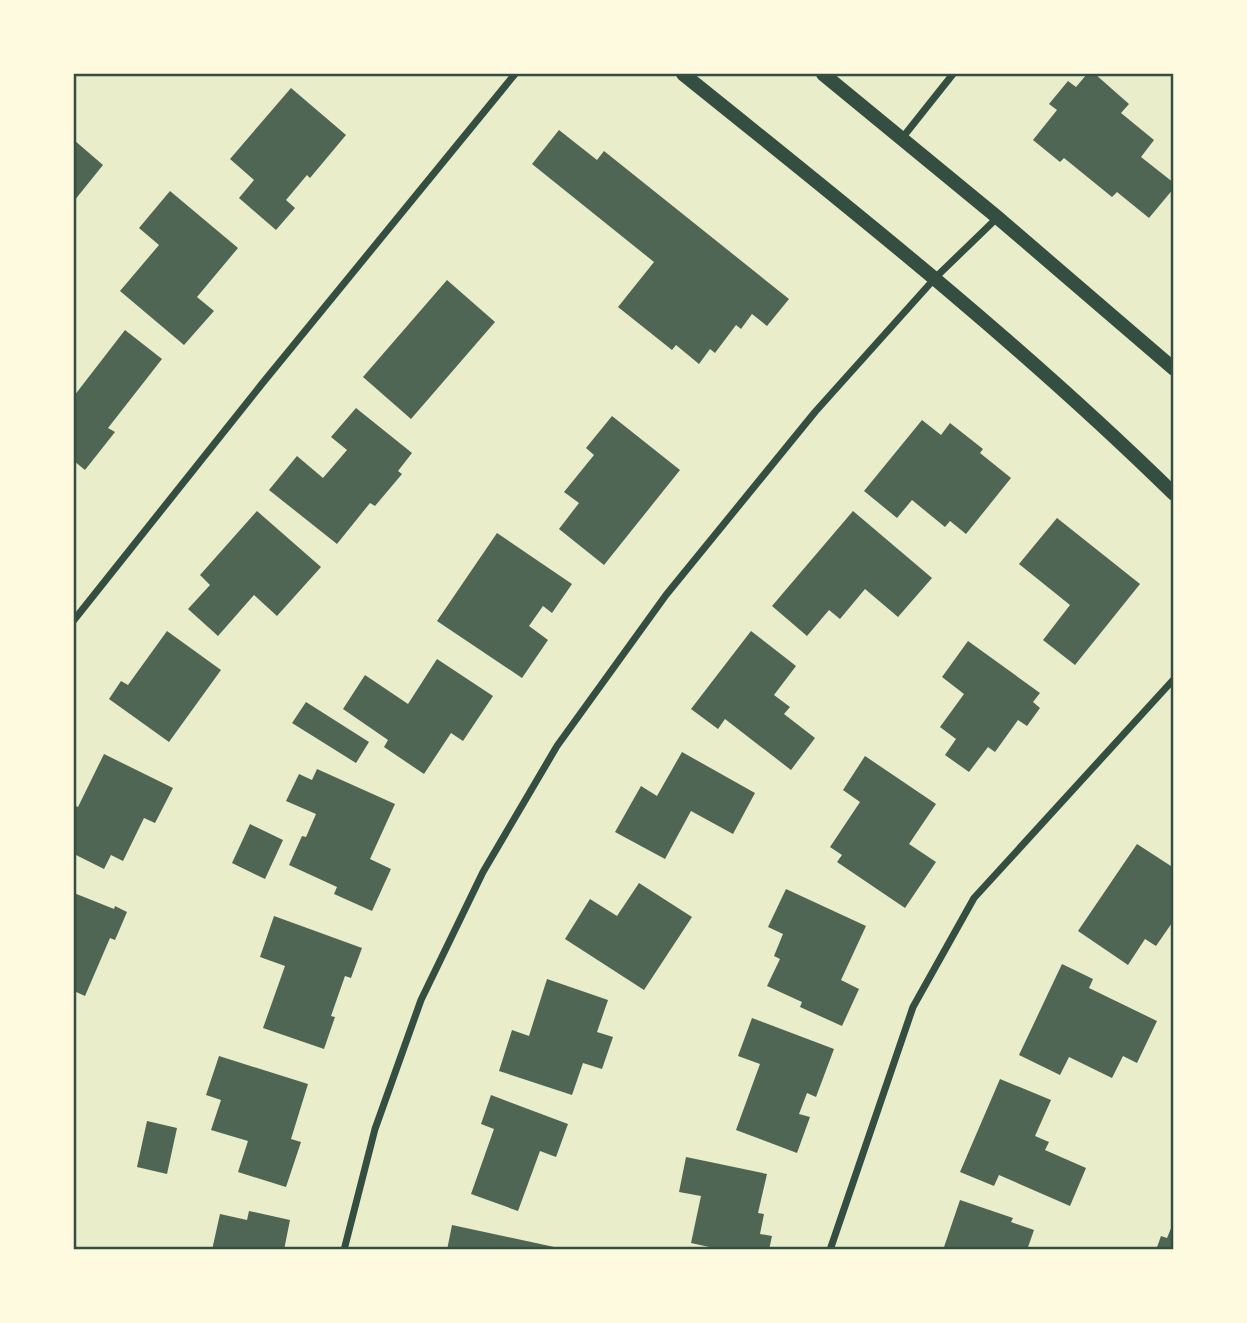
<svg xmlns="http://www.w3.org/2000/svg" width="1247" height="1323" viewBox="0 0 1247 1323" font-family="Raleway,sans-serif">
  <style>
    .building { fill: #4f6655 }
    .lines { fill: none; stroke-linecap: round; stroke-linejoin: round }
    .minor { stroke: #344e41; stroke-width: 7 }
    .secondary { stroke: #344e41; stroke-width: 14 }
    .neatline { fill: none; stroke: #344e41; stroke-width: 2.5 }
  </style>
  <rect width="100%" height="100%" fill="#e9edc9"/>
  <path class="building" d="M1087,74H1095L1129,104L1121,113L1154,140L1141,157L1174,183V188L1149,218L1117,192L1112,197L1064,158L1060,162L1033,140L1057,110L1049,104L1068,81L1076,87Z
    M291,88L346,135L310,178L307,175L286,200L295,208L276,230L239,198L254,180L230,159Z
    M559,130L597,160L604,151L789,299L767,326L752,314L741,329L736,325L715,353L710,349L699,364L676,345L672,350L618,307L654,262L532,164Z
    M74,140L103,165L74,201Z
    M170,191L238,248L197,297L214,311L184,345L120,291L159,245L139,228Z
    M447,280L495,322L411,419L363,377Z
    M125,330L162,359L108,428L115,432L85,470L74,461V396Z
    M356,408L412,453L398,471L402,474L375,506L370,503L337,544L269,490L297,456L323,478L347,450L331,437Z
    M612,416L680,470L604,565L559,529L579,503L564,492L594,455L586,448Z
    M922,420L941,435L950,423L983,449L980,453L1011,478L966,534L950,521L945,527L912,500L897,518L864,491Z
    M257,511L321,567L277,616L254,595L218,636L188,609L210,585L200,575Z
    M853,511L932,578L898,617L865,589L840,619L829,610L807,636L772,606Z
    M1057,518L1140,584L1075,665L1043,640L1070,605L1019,564Z
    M497,533L572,584L552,613L543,606L529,626L548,640L522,678L437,621Z
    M167,631L221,670L169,742L109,699L121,681L128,685Z
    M751,631L796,666L774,695L790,707L784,714L815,738L791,770L725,719L718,729L691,709Z
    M968,641L1040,693L1033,702L1040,708L1027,726L1018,720L995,752L988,747L969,772L945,755L956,739L940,727L964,694L942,677Z
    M437,659L493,696L463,741L451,733L424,774L384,747L388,740L343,709L365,675L408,704Z
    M306,702L369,742L356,763L292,723Z
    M682,752L755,793L733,834L691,811L665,859L615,832L641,786L657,796Z
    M104,754L173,788L155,823L144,818L123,861L111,855L104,869L74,854V805L78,807Z
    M865,756L936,804L909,844L936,862L905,908L837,862L842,855L830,847L860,802L843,790Z
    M317,769L395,804L370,859L391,869L372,911L334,894L337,887L289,865L302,836L306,837L316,814L286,801L299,774L312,780Z
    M250,824L283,840L265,879L232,863Z
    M1137,844L1174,868V920L1156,946L1145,939L1128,965L1078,931Z
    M639,883L692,917L644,990L565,939L590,899L617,916Z
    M786,889L866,926L841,980L859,989L842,1026L800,1007L802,1002L767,986L780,959L774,956L783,934L768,927Z
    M74,893L114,909L115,906L127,912L115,940L110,938L85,996L74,991Z
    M274,916L362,948L351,978L345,976L331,1016L335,1017L324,1049L263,1028L285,966L260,957Z
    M1062,964L1093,979L1089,988L1157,1021L1137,1063L1123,1056L1112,1078L1069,1057L1060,1075L1019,1055Z
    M547,979L608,1000L597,1032L613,1037L602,1069L583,1063L572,1095L499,1071L512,1030L529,1036Z
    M752,1018L834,1049L816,1097L807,1093L799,1114L810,1117L797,1153L736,1130L760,1064L738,1056Z
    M219,1056L308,1084L291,1139L301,1142L286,1187L238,1172L248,1141L211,1130L221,1100L206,1095Z
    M1000,1079L1051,1100L1035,1136L1049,1142L1045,1150L1086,1168L1070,1206L999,1175L994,1186L960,1172Z
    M491,1095L568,1124L556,1157L540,1151L518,1211L471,1194L494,1129L481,1124Z
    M147,1121L177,1128L167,1174L137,1167Z
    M686,1157L767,1174L758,1213L764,1214L760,1234L772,1236L769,1250H723L691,1243L701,1196L679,1192Z
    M960,1200L1013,1218L1011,1222L1034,1230L1027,1250H943Z
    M249,1211L290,1220L284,1250H212L220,1214L247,1220Z
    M1174,1221V1250H1156L1161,1236L1167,1238Z
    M452,1225L559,1248V1250H447Z"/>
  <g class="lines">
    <path class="minor" d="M903,137L953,74
      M74,620L261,385L515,74
      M344,1250L375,1129L421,1000L483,872L557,746L666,595L815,412L936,277L997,218
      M830,1250L913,1007L974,898L1174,679"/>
    <path class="secondary" d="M683,74C851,209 1019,342 1174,494
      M823,74L997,217L1174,369"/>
  </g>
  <rect width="1247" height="1323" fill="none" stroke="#fefae0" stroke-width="150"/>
  <rect x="75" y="75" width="1097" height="1173" class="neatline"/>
</svg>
